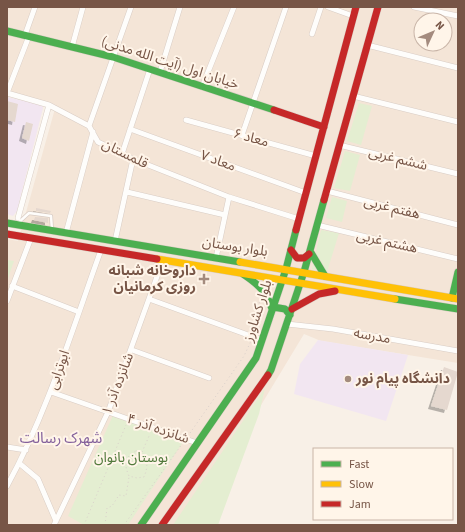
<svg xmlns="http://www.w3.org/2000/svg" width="465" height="532" viewBox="0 0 465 532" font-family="'Source Sans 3','Noto Sans Arabic',sans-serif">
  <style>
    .residential { fill: #f4e5d7; fill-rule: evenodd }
    .education { fill: #f2e6f1 }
    .green { fill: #e4eed1 }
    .building { fill: #e5d8cf; filter: url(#shadow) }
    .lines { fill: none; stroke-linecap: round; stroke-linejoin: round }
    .lane-casing { stroke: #d9cdc5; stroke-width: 4 }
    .street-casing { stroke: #d9cdc5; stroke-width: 6 }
    .fast-casing { stroke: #d9cdc4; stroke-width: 8 }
    .slow-casing { stroke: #d9cdc4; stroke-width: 8 }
    .jam-casing { stroke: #d9cdc4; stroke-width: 8 }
    .path { stroke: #dad0cb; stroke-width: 1; stroke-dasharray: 1 3; stroke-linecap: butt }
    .lane { stroke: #fefdfb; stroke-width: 2.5 }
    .street { stroke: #fefdfb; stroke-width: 5 }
    .fast { stroke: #4caf50; stroke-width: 7 }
    .slow { stroke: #ffc107; stroke-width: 7 }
    .jam { stroke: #c62828; stroke-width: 7 }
    .poi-dot { fill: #a48b7e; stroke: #fff5e9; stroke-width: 1.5 }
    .labels { text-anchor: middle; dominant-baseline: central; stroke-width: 4; stroke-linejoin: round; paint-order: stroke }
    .street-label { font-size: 14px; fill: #775546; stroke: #fff5e9 }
    .poi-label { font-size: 14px; font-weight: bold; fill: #775546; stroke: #fff5e9; text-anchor: end }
    .park-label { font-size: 14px; fill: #50793b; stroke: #fff5e9 }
    .neighbourhood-label { font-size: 15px; fill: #84619c; stroke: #fff5e9 }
  </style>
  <defs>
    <filter id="shadow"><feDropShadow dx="-3" dy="3" stdDeviation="0" flood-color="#0004"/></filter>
  </defs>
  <rect width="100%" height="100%" fill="#f8f0e7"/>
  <path class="residential" d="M7,7H458V363L321,341L304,334L223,468L185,525H7V239L18,241L56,105L7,91ZM421,20H445V44H421Z"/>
  <path class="education" d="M7,97L42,105L43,108L17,211L13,216L7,214Z
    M318,340L408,355L386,421L294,394L300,364Z"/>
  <path class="green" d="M359,103L372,106L361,145L347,141Z
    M345,151L360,155L350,191L334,188Z
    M332,197L347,201L342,222L326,218Z
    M321,230L339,233L327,272L312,269Z
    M7,260L14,261L7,281Z
    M265,388L259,414L218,525H173Z
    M114,413L183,442L128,525H84L68,516Z"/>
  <path class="building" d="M7,101L18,104L15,122L7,120Z
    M26,122L33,124L29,141L22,138Z
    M36,208L51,211L50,213L36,211Z
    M35,217L48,218V223L34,220Z
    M444,367L458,372L447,410L431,406Z"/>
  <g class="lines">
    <defs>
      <path id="lane" d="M17,224L29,213L51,216L52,230"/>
      <path id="street" d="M328,7L353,16
        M414,7L458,16
        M312,34L321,7
        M25,35L35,7
        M29,36L7,93L49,105L89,126L98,142L133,159L229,197L299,219
        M367,45L458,68
        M72,47L83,7
        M160,72L180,7
        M202,87L234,7
        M353,96L458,122
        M186,120L316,156
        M89,126L131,7
        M130,129L306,193
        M242,135L286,7
        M339,145L458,174
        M122,154L150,69
        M327,191L458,225
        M127,192L225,215
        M18,218L49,105
        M317,225L458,259
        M66,233L93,132
        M115,241L133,159
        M216,258L229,197
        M12,286L79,312
        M149,299L262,340
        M7,301L31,238
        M287,324L333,329L458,351
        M132,350L209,378
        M51,392L197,443
        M7,447L26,450
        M19,463L38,479L56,521
        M7,486C48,411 72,330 101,250
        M54,525L108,412L163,260"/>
      <path id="fast" d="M7,31L113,57L274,110
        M7,223L240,262
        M310,251L325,276
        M243,274C258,284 267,292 272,309
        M452,298L458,272
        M395,299L458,309
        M273,307L285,309L290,315
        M268,375L271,370L304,272L324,200
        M141,525L256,358L286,269L296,230"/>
      <path id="slow" d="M157,259L395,299
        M240,262L458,299"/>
      <path id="jam" d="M274,110L324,127
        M324,200L378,7
        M296,230L356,7
        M7,234L157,259
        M291,250L297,258H304L309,254
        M292,309L319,294L335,291
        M162,525L268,375"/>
    </defs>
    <use href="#lane" class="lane-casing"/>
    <use href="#street" class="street-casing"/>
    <use href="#fast" class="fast-casing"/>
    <use href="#slow" class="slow-casing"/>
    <use href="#jam" class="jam-casing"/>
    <path class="path" d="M255,331L260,297
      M190,433L244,356L251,341
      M136,451L142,452C148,461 148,467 144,477L137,478L129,476C124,465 124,457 136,451Z
      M142,452L150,434
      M84,525L126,425
      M105,525L107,508L112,506L119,495L126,496L129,477
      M124,525L182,444"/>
    <use href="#lane" class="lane"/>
    <use href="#street" class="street"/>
    <use href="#fast" class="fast"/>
    <use href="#slow" class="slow"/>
    <use href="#jam" class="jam"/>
  </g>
  <g class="poi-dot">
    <path d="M202 273h4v4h4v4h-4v4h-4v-4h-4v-4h4z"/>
    <circle cx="348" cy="379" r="4"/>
  </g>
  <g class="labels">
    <g class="street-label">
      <text transform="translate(170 63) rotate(18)">خیابان اول (آیت الله مدنی)</text>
      <text transform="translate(251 138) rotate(15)">معاد ۶</text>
      <text transform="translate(125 154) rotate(26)">قلمستان</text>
      <text transform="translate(398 159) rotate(14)">ششم غربی</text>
      <text transform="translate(218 161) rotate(20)">معاد ۷</text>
      <text transform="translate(392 208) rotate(14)">هفتم غربی</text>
      <text transform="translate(387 242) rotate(13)">هشتم غربی</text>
      <text transform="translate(235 247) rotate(9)">بلوار بوستان</text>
      <text transform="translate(258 311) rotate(-72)">بلوار کشاورز</text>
      <text transform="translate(372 336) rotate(10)">مدرسه</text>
      <text transform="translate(59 370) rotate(-71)">ابوترابی</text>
      <text transform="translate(118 384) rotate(-69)">شانزده آذر ۱</text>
      <text transform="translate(158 429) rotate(19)">شانزده آذر ۴</text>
    </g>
    <g class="poi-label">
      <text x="196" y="271">داروخانه شبانه<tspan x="196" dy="16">روزی کرمانیان</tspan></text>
      <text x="356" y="379" text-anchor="start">دانشگاه پیام نور</text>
    </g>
    <g class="park-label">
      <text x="131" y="458">بوستان بانوان</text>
    </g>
    <g class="neighbourhood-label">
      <text x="61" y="438">شهرک رسالت</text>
    </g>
  </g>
  <rect width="465" height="532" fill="none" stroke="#775546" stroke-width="16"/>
  <rect x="313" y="448" width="140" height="72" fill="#fff5e9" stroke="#c9b5a8"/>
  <rect x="321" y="461" width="20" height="6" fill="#4caf50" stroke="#c9b5a8"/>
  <text x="349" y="468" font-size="12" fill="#775546">Fast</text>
  <rect x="321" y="481" width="20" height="6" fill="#ffc107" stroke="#c9b5a8"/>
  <text x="349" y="488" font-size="12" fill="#775546">Slow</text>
  <rect x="321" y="501" width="20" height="6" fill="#c62828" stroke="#c9b5a8"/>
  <text x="349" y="508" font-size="12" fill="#775546">Jam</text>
  <g transform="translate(433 32) rotate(46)"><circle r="19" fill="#fff5e9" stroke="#c9b5a8"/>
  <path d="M0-3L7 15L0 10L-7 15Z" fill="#a48b7e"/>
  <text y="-6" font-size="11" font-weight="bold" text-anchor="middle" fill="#775546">N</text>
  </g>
</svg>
